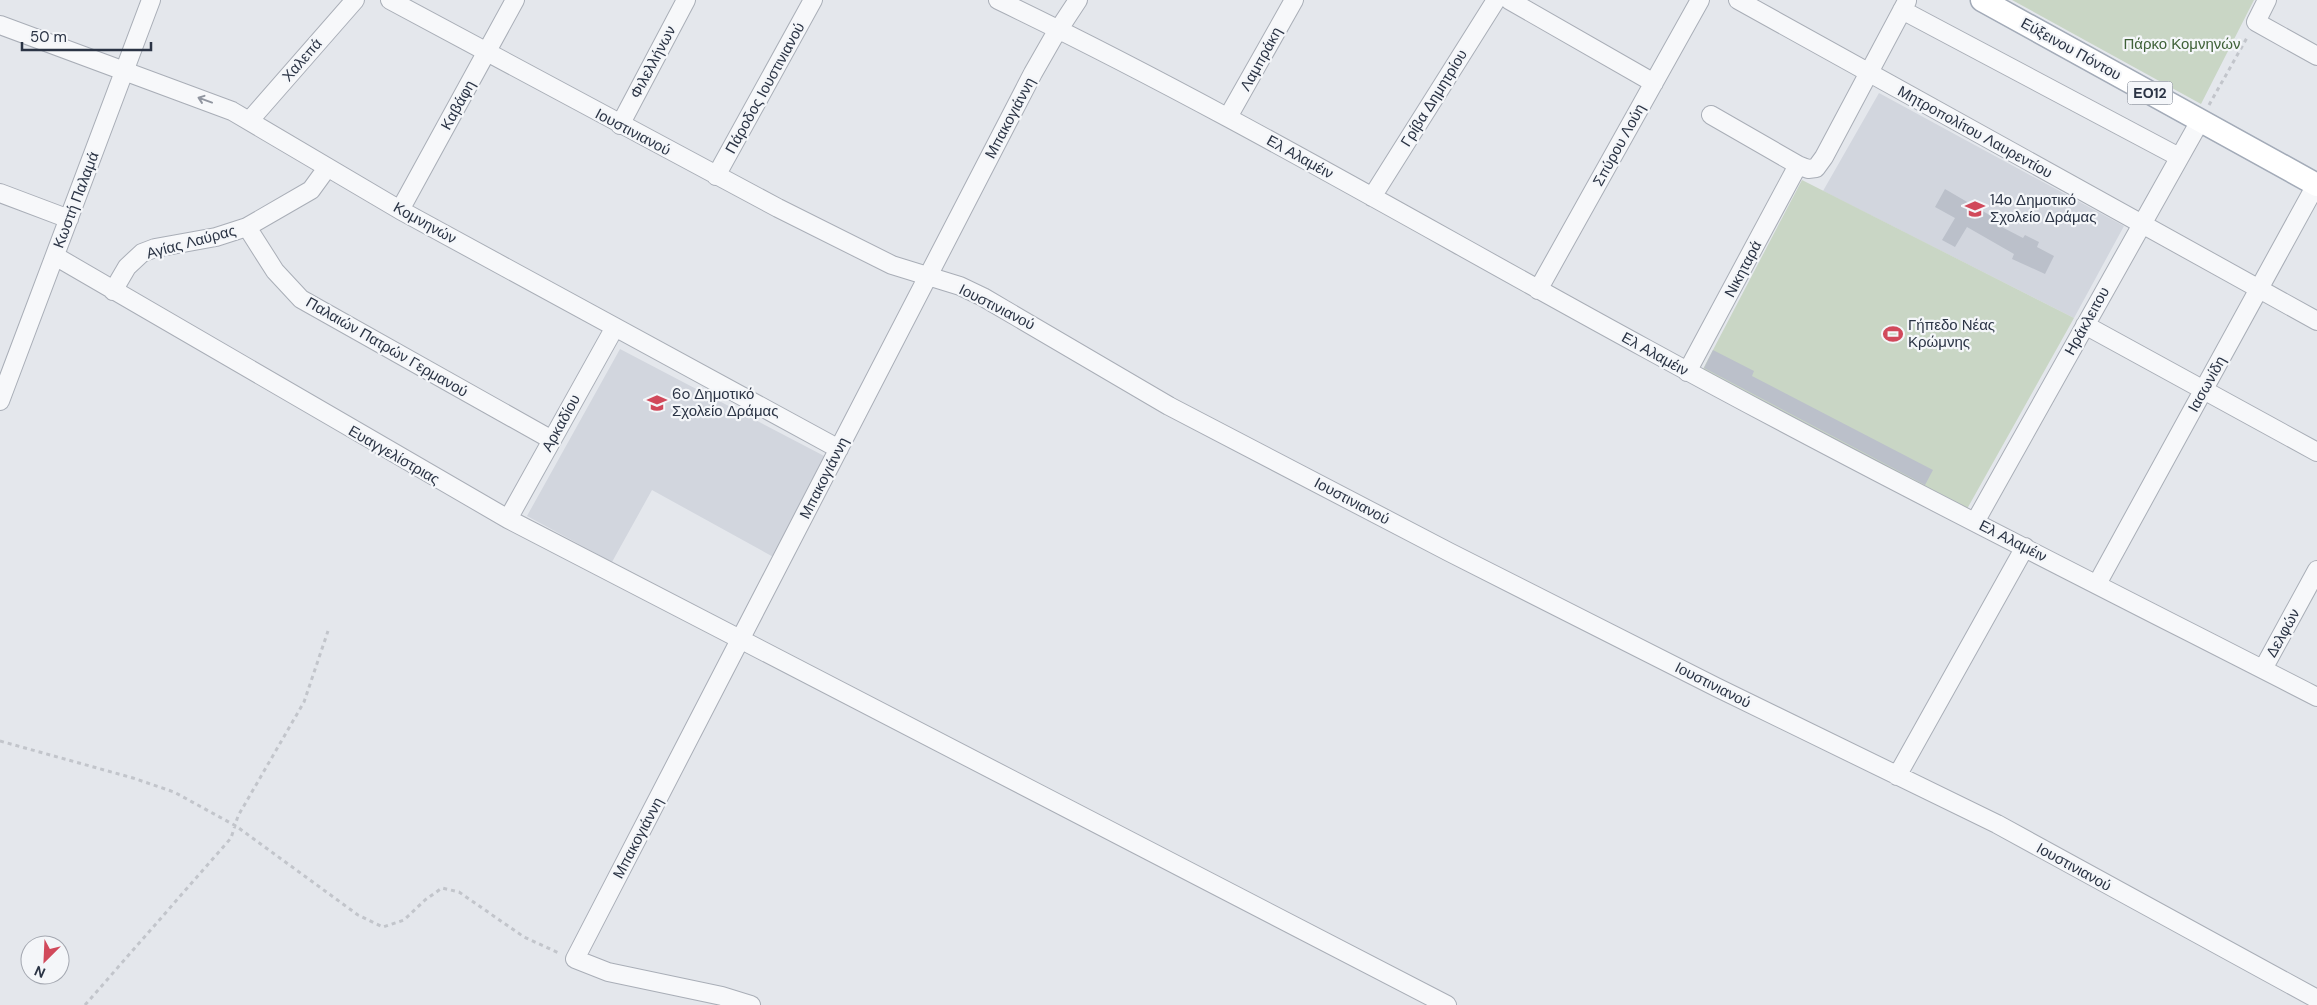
<svg xmlns="http://www.w3.org/2000/svg" width="2317" height="1005" viewBox="0 0 2317 1005" font-family="'DM Sans',sans-serif">
  <style>
    .built { fill: #d2d6de }
    .green { fill: #c9d6c5 }
    .building { fill: #bbc0ca }
    .lines { fill: none; stroke-linecap: round; stroke-linejoin: round }
    .minor-casing { stroke: #a9aeb7; stroke-width: 20 }
    .major-casing { stroke: #a3abb8; stroke-width: 25 }
    .path { stroke: #c2c5cb; stroke-width: 3; stroke-dasharray: 4 4; stroke-linecap: butt }
    .minor { stroke: #f7f8fa; stroke-width: 18 }
    .major { stroke: #fff; stroke-width: 22 }
    .oneway { stroke: #9196a0 }
    .labels { text-anchor: middle; dominant-baseline: central; stroke-width: 4.5; stroke-linejoin: round; paint-order: stroke }
    .shield { fill: #f4f6f9; stroke: #676e7b; stroke-width: 1 }
    .shield-label { font-size: 14px; font-weight: bold; fill: #2b3445 }
    .park-label { font-size: 15px; fill: #3f6138; stroke: #f4f6f9 }
    .street-label { font-size: 15px; fill: #2b3445; stroke: #f4f6f9 }
    .poi-label { font-size: 15px; fill: #2b3445; stroke: #f4f6f9; text-anchor: start }
  </style>
  <rect width="100%" height="100%" fill="#e4e7ec"/>
  <path class="built" d="M1879,93L2124,226L2074,318L1823,191Z
    M620,349L828,458L777,559L652,490L612,562L527,516Z"/>
  <path class="green" d="M2012,0H2254L2201,104Z
    M1802,180L2074,318L1967,509L1703,369Z"/>
  <path class="building" d="M1945,189L1998,220L1996,224L2023,238L2025,235L2039,242L2037,247L2054,256L2045,274L2012,259L2014,254L1967,227L1955,247L1942,240L1955,218L1935,207Z
    M1713,350L1754,371L1752,376L1933,470L1925,485L1704,368Z"/>
  <g class="lines">
    <defs>
      <path id="minor" d="M390,0L778,208L892,265L960,286L983,297L1169,406L1449,552L1716,687L1997,824L2317,999
        M998,0C1219,106 1430,231 1645,348C1866,469 2092,582 2317,697
        M1509,0L1654,83
        M1738,0L2317,321
        M2267,0L2256,22L2317,56
        M1902,10L2179,157
        M0,25L232,111L400,210L839,449
        M1711,115L1798,165L1808,169L1816,168L1824,157L1907,1
        M1228,117L1294,0
        M250,120L355,0
        M620,125L686,0
        M716,176L813,0
        M0,193L69,219
        M1372,197L1496,0
        M400,210L515,0
        M247,227L275,271L301,299L552,440
        M55,256L508,519L1447,1005
        M1538,290L1700,0
        M113,291L127,267L142,253L155,248L216,237L247,227L311,190L327,168
        M2085,325L2317,452
        M1687,372L1798,165
        M0,401L151,0
        M508,519L615,327
        M1975,522L2200,121
        M2097,584L2317,183
        M2263,669L2317,570
        M1897,776L2025,547
        M751,1005L722,996L608,972L575,959L1033,73L1053,38L1078,0"/>
      <path id="major" d="M1982,0L2317,185"/>
    </defs>
    <use href="#minor" class="minor-casing"/>
    <use href="#major" class="major-casing"/>
    <path class="path" d="M2209,105L2248,36
      M0,741L133,778L174,792L236,826L358,915L383,927L404,920L425,900L442,888L459,892L524,937L561,954
      M85,1005L231,838L238,816L304,702L328,631"/>
    <use href="#minor" class="minor"/>
    <use href="#major" class="major"/>
  </g>
  <defs><path id="oneway-shaft" d="M-6 0H5M1.5-3L5.5 0L1.5 3" fill="none" stroke-width="1.6" stroke-linecap="round" stroke-linejoin="round" transform="scale(1.25)"/></defs>
  <use class="oneway" href="#oneway-shaft" transform="translate(205 100) rotate(-160)"/>
  <defs>
    <symbol id="school-bare" viewBox="-9 -9 18 18"><path d="M0-5L7-2L0 1L-7-2ZM-4 1L0 2.5L4 1V4Q0 6-4 4Z" fill="#d1495b" stroke="#f4f6f9" stroke-width="2.5" paint-order="stroke"/></symbol>
    <symbol id="stadium-bare" viewBox="-9 -9 18 18"><path d="M0-5a6.5 5 0 1 0 0 10a6.5 5 0 1 0 0-10ZM-3.5-1.8h7v3.6h-7Z" fill="#d1495b" stroke="#f4f6f9" stroke-width="2.5" paint-order="stroke"/></symbol>
  </defs>
  <g fill-rule="evenodd">
    <use href="#school-bare" x="1961" y="195" width="28" height="28"/>
    <use href="#stadium-bare" x="1879" y="320" width="28" height="28"/>
    <use href="#school-bare" x="643" y="389" width="28" height="28"/>
  </g>
  <g class="labels">
    <rect class="shield" x="2127.5" y="81.5" width="45" height="23" rx="4"/>
    <g class="shield-label">
      <text x="2150" y="93">ΕΟ12</text>
    </g>
    <g class="park-label">
      <text x="2182" y="44">Πάρκο Κομνηνών</text>
    </g>
    <g class="street-label">
      <text transform="translate(2071 49) rotate(29)">Εύξεινου Πόντου</text>
      <text transform="translate(1261 59) rotate(-61)">Λαμπράκη</text>
      <text transform="translate(302 60) rotate(-49)">Χαλεπά</text>
      <text transform="translate(653 62) rotate(-62)">Φιλελλήνων</text>
      <text transform="translate(765 88) rotate(-61)">Πάροδος Ιουστινιανού</text>
      <text transform="translate(1434 98) rotate(-58)">Γρίβα Δημητρίου</text>
      <text transform="translate(458 105) rotate(-61)">Καβάφη</text>
      <text transform="translate(1010 118) rotate(-62)">Μπακογιάννη</text>
      <text transform="translate(633 132) rotate(28)">Ιουστινιανού</text>
      <text transform="translate(1975 132) rotate(29)">Μητροπολίτου Λαυρεντίου</text>
      <text transform="translate(1619 145) rotate(-61)">Σπύρου Λούη</text>
      <text transform="translate(1300 157) rotate(29)">Ελ Αλαμέιν</text>
      <text transform="translate(76 200) rotate(-69)">Κωστή Παλαμά</text>
      <text transform="translate(425 223) rotate(29)">Κομνηνών</text>
      <text transform="translate(191 242) rotate(-15)">Αγίας Λαύρας</text>
      <text transform="translate(1743 269) rotate(-62)">Νικηταρά</text>
      <text transform="translate(997 307) rotate(27)">Ιουστινιανού</text>
      <text transform="translate(2087 321) rotate(-61)">Ηράκλειτου</text>
      <text transform="translate(387 347) rotate(30)">Παλαιών Πατρών Γερμανού</text>
      <text transform="translate(1655 354) rotate(29)">Ελ Αλαμέιν</text>
      <text transform="translate(2207 384) rotate(-61)">Ιασωνίδη</text>
      <text transform="translate(561 423) rotate(-61)">Αρκαδίου</text>
      <text transform="translate(394 455) rotate(30)">Ευαγγελίστριας</text>
      <text transform="translate(824 478) rotate(-63)">Μπακογιάννη</text>
      <text transform="translate(1352 501) rotate(28)">Ιουστινιανού</text>
      <text transform="translate(2013 541) rotate(27)">Ελ Αλαμέιν</text>
      <text transform="translate(2283 633) rotate(-61)">Δελφών</text>
      <text transform="translate(1713 685) rotate(27)">Ιουστινιανού</text>
      <text transform="translate(638 838) rotate(-62)">Μπακογιάννη</text>
      <text transform="translate(2074 867) rotate(29)">Ιουστινιανού</text>
    </g>
    <g class="poi-label">
      <text x="1990" y="200">14ο Δημοτικό<tspan x="1990" dy="17">Σχολείο Δράμας</tspan></text>
      <text x="1908" y="325">Γήπεδο Νέας<tspan x="1908" dy="17">Κρώμνης</tspan></text>
      <text x="672" y="394">6o Δημοτικό<tspan x="672" dy="17">Σχολείο Δράμας</tspan></text>
    </g>
  </g>
  <g transform="translate(45 960) rotate(204)"><circle r="24" fill="#f4f6f9" stroke="#a4a8b1"/>
  <path d="M0-4L9 19L0 12L-9 19Z" fill="#d1495b"/>
  <text y="-8" font-size="14" font-weight="bold" text-anchor="middle" fill="#2b3445">N</text>
  </g>
  <path d="M22 42v8h129v-8" fill="none" stroke="#2b3445" stroke-width="2.5"/>
  <text x="30" y="42" font-size="15" fill="#2b3445" stroke="#f4f6f9" stroke-width="4" paint-order="stroke">50 m</text>
</svg>
